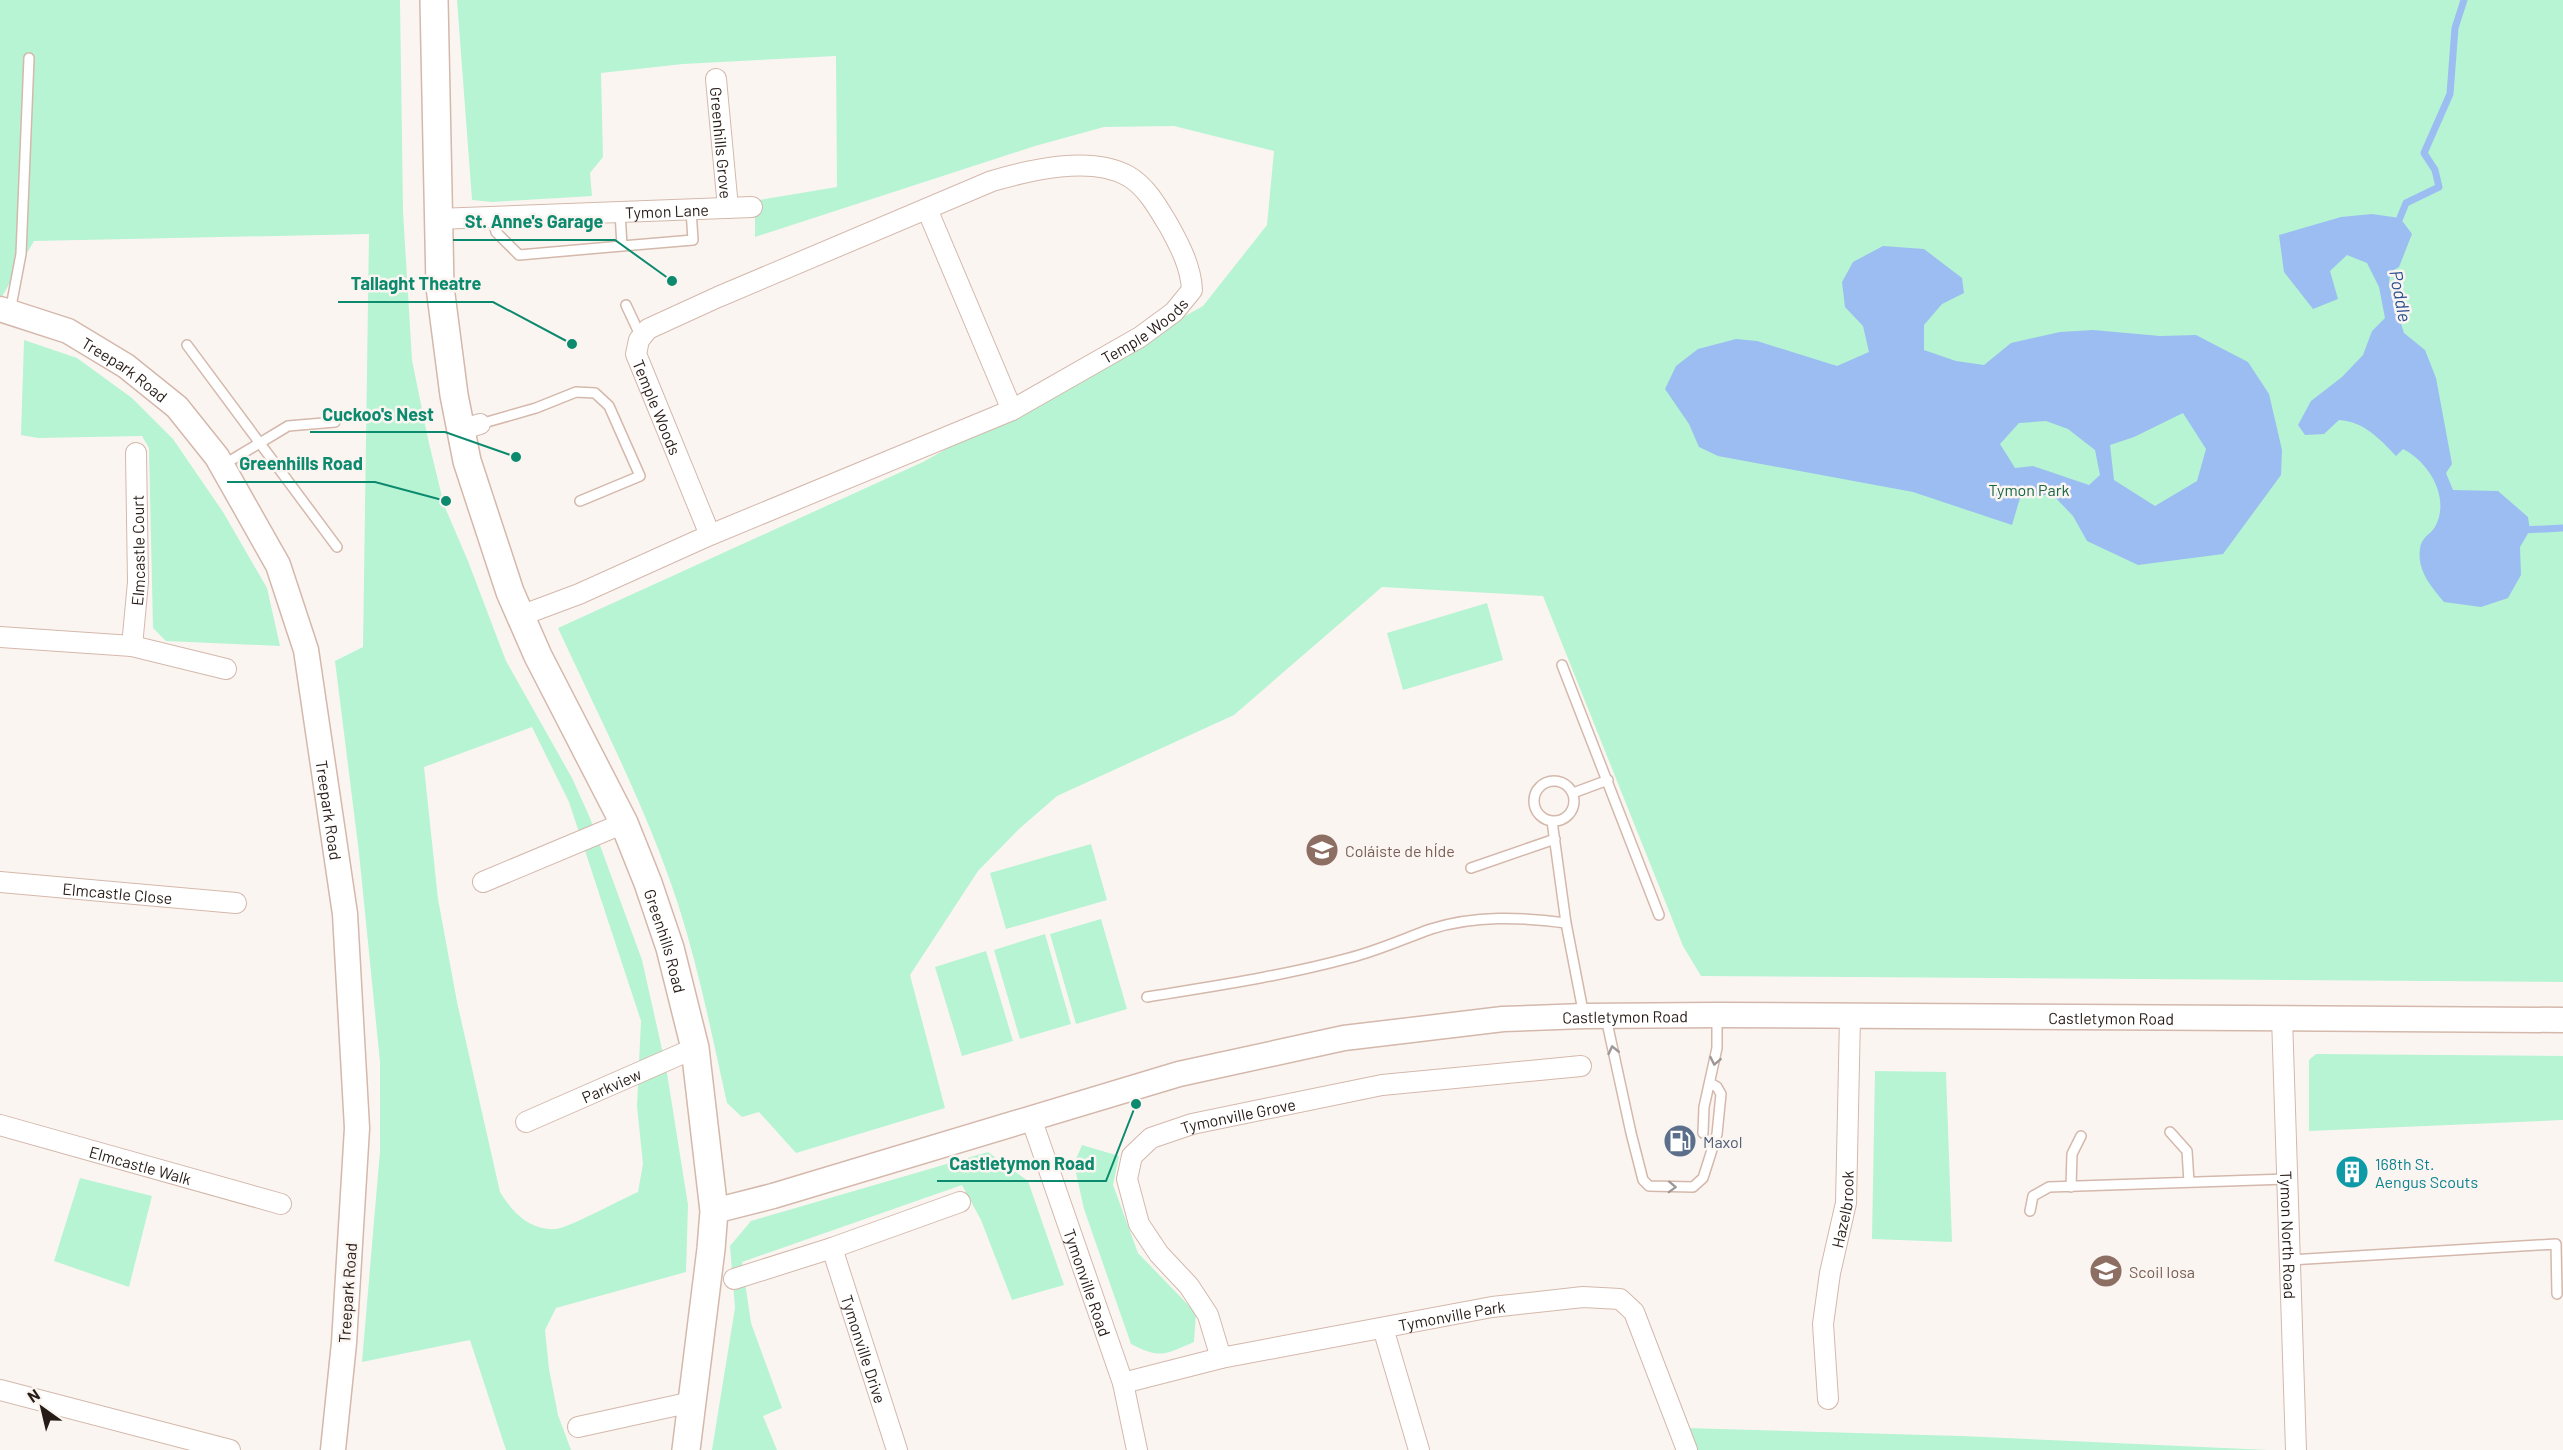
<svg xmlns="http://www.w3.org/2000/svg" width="2563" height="1450" viewBox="0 0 2563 1450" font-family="Barlow,sans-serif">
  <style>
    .green { fill: #b6f4d3; fill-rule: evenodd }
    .water { fill: #9cbdf2; fill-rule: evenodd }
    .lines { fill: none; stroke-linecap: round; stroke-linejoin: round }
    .stream { stroke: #9cbdf2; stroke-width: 7 }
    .service-casing { stroke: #d4b8ab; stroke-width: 12 }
    .minor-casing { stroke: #d4b8ab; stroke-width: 22 }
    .tertiary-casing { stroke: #d4b8ab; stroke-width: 27 }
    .secondary-casing { stroke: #d4b8ab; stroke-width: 30 }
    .service { stroke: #fff; stroke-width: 9 }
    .minor { stroke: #fff; stroke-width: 20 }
    .tertiary { stroke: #fff; stroke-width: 24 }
    .secondary { stroke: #fff; stroke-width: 27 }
    .oneway { stroke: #9d9896 }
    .labels { text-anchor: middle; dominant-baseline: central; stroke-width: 5; stroke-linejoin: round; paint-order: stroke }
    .street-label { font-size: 16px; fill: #261b16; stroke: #fbf5f2 }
    .park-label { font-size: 16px; fill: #176645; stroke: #fbf5f2 }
    .education-label { font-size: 16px; fill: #785e54; stroke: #fbf5f2; text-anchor: start }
    .service-label { font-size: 16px; fill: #4e5e75; stroke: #fbf5f2; text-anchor: start }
    .culture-label { font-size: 16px; fill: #0d838f; stroke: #fbf5f2; text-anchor: start }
    .water-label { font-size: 18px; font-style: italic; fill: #2a5091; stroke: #fbf5f2 }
    .leader { fill: none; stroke: #0c8a6e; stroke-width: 2 }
    .callout-dot { fill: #0c8a6e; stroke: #fbf5f2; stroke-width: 2 }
    .callout-label { font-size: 18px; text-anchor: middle; font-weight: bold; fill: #0c8a6e; stroke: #fbf5f2; stroke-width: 5; stroke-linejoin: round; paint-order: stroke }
  </style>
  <rect width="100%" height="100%" fill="#fbf5f2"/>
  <path class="green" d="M0,0H400L403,211L412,360L428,439L444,505L468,561L506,661L572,778L590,818L642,960L666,1067L688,1205L686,1272L556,1308L545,1330L549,1369L558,1415L571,1450H506L470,1340L362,1362L380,1151V1062L359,853L335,661L363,647L369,234L34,241L0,300ZM532,727L569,802L641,1021L637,1106L643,1164L638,1192C622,1199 568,1228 556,1229C530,1231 512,1212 500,1192L457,1002L438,899L424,767Z
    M457,0H2563V982L1701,976L1683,946L1543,596L1382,587L1234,715L1057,796L1019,829L978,871L910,975L945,1108L796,1153L759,1112L742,1117L727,1103C712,1036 699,969 678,904C647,809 600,719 558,628L923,462L1203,306L1267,225L1274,151L1174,126L1104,127L1035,146L755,237V215L758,212L759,200L837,187L836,56L683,64L601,73L603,157L590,173L592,196L492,202L472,200Z
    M24,340L77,358L132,398L173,439L223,512L267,588L280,646L166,641L153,628L149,448L142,436L38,438L21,435Z
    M1487,603L1503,660L1403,690L1387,633Z
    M1091,844L1107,900L1006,929L990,873Z
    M1101,919L1127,1009L1076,1024L1050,934Z
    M1045,934L1071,1024L1020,1039L994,950Z
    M986,951L1013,1041L962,1056L935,967Z
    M2316,1054L2563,1056V1120L2309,1131V1060Z
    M1875,1071L1946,1072L1952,1242L1872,1239Z
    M1082,1145L1119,1156L1113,1185L1138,1253L1196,1313L1194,1342C1164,1355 1160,1359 1131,1344L1084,1209L1074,1164Z
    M988,1152L1028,1181L1064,1285L1012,1300L981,1220L962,1185L742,1262L751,1323L782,1408L763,1416L777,1450H712L735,1308L730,1246L751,1221Z
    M80,1178L152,1196L129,1287L54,1261Z
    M1687,1428L1961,1436L2268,1450H1696Z"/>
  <path class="water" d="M2372,214L2400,218L2412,234L2399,267L2390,272L2389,286L2404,333L2425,350L2436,378L2452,464L2446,473L2453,490L2498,491L2528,517L2530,530L2520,547L2521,575L2508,598L2481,607L2444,602C2431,586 2417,571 2420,549C2421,537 2430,535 2435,527C2451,498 2429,462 2403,449L2396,456C2380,439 2363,421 2339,420L2324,434L2305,435L2298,425L2311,401L2342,377L2363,355L2372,331L2385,318L2379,287L2367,263L2347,255L2330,271L2338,299L2313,309L2284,272L2279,235L2341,217Z
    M1883,246L1924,249L1962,278L1964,293L1942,304L1924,325V350L1956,361L1984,365L2011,343L2060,332L2093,330L2160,336L2196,335L2248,362L2269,394L2282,450L2281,475L2223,554L2138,565L2087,541L2073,516L2052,494L2020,498L2012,525L1913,492L1718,456L1699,447L1689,424L1665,389L1676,366L1698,349L1736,339L1757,341L1837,366L1869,352L1863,326L1845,307L1842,282L1853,262ZM2183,413L2206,449L2197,481L2155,506L2114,480L2110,445L2134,437ZM2046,421L2068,429L2095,450L2100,475L2089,485L2033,466L2015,468L2000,444L2019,423Z"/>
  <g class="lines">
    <path class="stream" d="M2397,225L2406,203L2439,187L2435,170L2424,153L2450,94L2455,28L2464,0
      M2523,530L2563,528"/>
    <defs>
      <path id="service" d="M620,212L622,246L693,240L691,210
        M492,217L496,232L519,255L622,246
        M626,305L641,337
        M10,312L21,254L29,58
        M187,345L337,547
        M480,424L536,408L576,392L595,393L609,406L640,476L580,501
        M223,465L288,426L335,422
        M1562,665L1659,915
        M1534 801a20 20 0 1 1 40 0a20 20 0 1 1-40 0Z
        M1573,793L1608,780
        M1552,821L1566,923L1584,1016
        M1471,868L1555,839
        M1147,997C1214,986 1283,976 1349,958C1377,951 1403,939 1431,929C1475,915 1521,917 1566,923
        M1606,1018L1631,1133L1643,1180L1649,1186L1693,1187L1703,1178L1717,1134L1721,1094L1717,1087L1710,1083
        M2170,1132L2187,1151L2189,1182
        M1703,1133L1704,1107L1717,1048V1017
        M2071,1187L2072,1154L2081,1136
        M2030,1211L2033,1196L2049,1187L2287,1179
        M2290,1260L2556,1244L2557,1294"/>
      <g id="minor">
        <path id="s1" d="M716,79L728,208"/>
        <path d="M927,209L1012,410"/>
        <path id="s2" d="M437,219L752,207"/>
        <path d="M460,430L480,424"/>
        <path id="s3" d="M520,616L579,594L710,535L1012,410L1140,337L1174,312L1192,290C1191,267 1180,246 1169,226C1158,208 1147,187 1128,176C1091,155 1030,170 992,181L718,297L648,329L639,340L636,354L710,535"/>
        <path d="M0,637L132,646L226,669"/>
        <path id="s4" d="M132,646L138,582L136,453"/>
        <path id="s5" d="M0,882L236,903"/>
        <path d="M483,882L624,823"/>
        <path id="s6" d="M2282,1017L2296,1450"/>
        <path id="s7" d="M1031,1118L1123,1383L1137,1450"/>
        <path id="s8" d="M526,1122L695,1048"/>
        <path id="s9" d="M0,1125L281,1204"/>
        <path id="s10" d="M832,1248L897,1450"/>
        <path d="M734,1279L832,1248L960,1202"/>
        <path d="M1383,1328L1419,1450"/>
        <path id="s11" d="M1221,1358L1208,1315L1189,1286L1159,1254L1139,1224L1127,1179L1132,1156L1151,1138L1192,1124L1382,1085L1581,1066"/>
        <path id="s12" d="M1123,1383L1221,1358L1492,1307L1583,1297L1620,1299L1634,1312L1687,1450"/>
        <path d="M0,1390L230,1450"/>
        <path id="s13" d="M1828,1399L1823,1324L1830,1273L1846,1203L1850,1017"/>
        <path d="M578,1427L692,1402"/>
      </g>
      <g id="tertiary">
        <path id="s14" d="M0,309L68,331L126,366L177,407L217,457L278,565L306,650L345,914L357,1128L344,1343L333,1450"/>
        <path id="s15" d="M714,1211L773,1196L1179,1074L1344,1038L1503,1019L1584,1016L1717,1015L2563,1020"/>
      </g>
      <g id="secondary">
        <path id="s16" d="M434,0L440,287L454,395L467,461L510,592L538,656L624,823L648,883L670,948L695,1048L714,1211L711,1249L686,1450"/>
      </g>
    </defs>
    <use href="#service" class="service-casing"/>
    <use href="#minor" class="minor-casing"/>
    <use href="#tertiary" class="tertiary-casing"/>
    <use href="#secondary" class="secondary-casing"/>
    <use href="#service" class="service"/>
    <use href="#minor" class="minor"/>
    <use href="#tertiary" class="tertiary"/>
    <use href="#secondary" class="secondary"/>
  </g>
  <defs><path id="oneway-chevron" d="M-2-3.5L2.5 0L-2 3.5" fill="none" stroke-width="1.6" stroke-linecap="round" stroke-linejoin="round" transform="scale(1.5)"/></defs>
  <g class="oneway">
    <use href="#oneway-chevron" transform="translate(1613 1050) rotate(-103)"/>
    <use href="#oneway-chevron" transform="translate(1715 1061) rotate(101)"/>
    <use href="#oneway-chevron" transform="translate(1672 1187) rotate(2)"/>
  </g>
  <defs>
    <symbol id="school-disc" viewBox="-11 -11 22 22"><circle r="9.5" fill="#8d6e63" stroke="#fbf5f2"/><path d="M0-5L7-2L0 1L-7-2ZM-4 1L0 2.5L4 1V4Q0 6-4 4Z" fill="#fff"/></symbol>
    <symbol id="fuel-disc" viewBox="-11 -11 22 22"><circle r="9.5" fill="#5c6f8a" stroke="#fbf5f2"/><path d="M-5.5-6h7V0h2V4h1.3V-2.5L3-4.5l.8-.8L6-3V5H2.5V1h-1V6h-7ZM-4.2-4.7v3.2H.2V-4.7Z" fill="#fff"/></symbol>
    <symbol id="building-disc" viewBox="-11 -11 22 22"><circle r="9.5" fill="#0f9aa8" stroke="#fbf5f2"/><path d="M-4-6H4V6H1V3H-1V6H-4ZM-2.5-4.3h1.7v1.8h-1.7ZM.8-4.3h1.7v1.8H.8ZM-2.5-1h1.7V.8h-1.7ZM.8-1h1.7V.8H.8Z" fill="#fff"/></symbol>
  </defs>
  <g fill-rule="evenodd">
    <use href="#school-disc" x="1303" y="831" width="38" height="38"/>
    <use href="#fuel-disc" x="1661" y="1122" width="38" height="38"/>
    <use href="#building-disc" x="2333" y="1153" width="38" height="38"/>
    <use href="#school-disc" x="2087" y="1252" width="38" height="38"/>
  </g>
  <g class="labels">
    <g class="street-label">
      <text stroke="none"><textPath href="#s1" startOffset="64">Greenhills Grove</textPath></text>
      <text stroke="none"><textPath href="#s2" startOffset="230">Tymon Lane</textPath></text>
      <text stroke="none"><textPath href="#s3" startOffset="688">Temple Woods</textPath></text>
      <text stroke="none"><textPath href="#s14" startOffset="140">Treepark Road</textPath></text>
      <text stroke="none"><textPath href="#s3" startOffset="1485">Temple Woods</textPath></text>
      <text stroke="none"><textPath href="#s4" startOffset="96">Elmcastle Court</textPath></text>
      <text stroke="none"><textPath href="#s14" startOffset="644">Treepark Road</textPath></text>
      <text stroke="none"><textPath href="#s5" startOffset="118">Elmcastle Close</textPath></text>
      <text stroke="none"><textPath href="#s16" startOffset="984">Greenhills Road</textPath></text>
      <text stroke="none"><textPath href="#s15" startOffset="936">Castletymon Road</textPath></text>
      <text stroke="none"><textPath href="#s15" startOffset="1422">Castletymon Road</textPath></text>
      <text stroke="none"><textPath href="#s8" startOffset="93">Parkview</textPath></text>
      <text stroke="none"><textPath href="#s11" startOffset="346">Tymonville Grove</textPath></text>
      <text stroke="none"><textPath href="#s9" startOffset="146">Elmcastle Walk</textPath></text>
      <text stroke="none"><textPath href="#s13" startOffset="192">Hazelbrook</textPath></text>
      <text stroke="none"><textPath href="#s6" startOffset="218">Tymon North Road</textPath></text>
      <text stroke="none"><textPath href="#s7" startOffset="174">Tymonville Road</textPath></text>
      <text transform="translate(347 1293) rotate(-86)">Treepark Road</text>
      <text stroke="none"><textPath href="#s12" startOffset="336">Tymonville Park</textPath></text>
      <text stroke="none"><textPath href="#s10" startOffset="106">Tymonville Drive</textPath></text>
    </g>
    <g class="park-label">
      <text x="2029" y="489">Tymon Park</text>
    </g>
    <g class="education-label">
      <text x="1345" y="850">Coláiste de hÍde</text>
      <text x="2129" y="1271">Scoil Iosa</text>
    </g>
    <g class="service-label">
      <text x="1703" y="1141">Maxol</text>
    </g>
    <g class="culture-label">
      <text x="2375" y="1163">168th St.<tspan x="2375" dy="18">Aengus Scouts</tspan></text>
    </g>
    <g class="water-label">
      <text transform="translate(2401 296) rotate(79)">Poddle</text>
    </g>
  </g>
  <path class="leader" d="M672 281L615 240H453M572 344L493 302H338M516 457L445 432H310M446 501L375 482H227M1136 1104L1106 1181H937"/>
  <g class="callout-dot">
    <circle cx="672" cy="281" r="6"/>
    <circle cx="572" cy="344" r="6"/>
    <circle cx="516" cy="457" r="6"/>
    <circle cx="446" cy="501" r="6"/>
    <circle cx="1136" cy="1104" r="6"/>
  </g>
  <g class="callout-label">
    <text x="534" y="228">St. Anne's Garage</text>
    <text x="416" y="290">Tallaght Theatre</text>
    <text x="378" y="421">Cuckoo's Nest</text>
    <text x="301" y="470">Greenhills Road</text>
    <text x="1022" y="1170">Castletymon Road</text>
  </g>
  <g transform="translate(42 1408) rotate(326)" stroke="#fbf5f2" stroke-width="4.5" paint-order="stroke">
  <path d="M0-4.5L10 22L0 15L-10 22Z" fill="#261b16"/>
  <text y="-9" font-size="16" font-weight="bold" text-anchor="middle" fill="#261b16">N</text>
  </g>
</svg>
